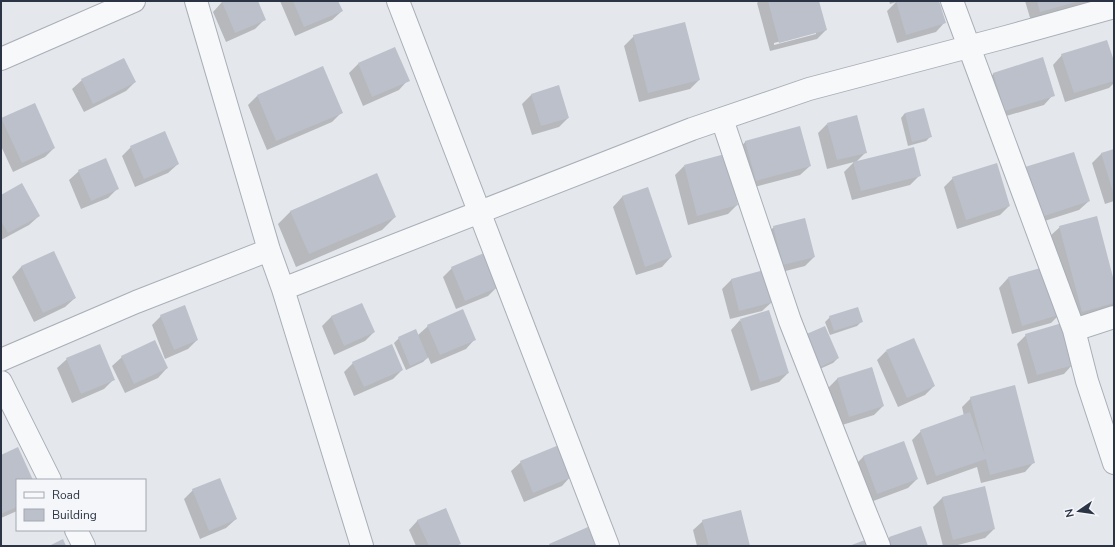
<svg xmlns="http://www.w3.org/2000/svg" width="1115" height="547" viewBox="0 0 1115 547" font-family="'Nunito Sans',sans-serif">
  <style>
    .shadow { fill: #0003; fill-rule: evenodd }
    .building { fill: #bbc0ca }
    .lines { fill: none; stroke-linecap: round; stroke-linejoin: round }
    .street-casing { stroke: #a9aeb7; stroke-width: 24 }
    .street { stroke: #f7f8fa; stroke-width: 22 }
  </style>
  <rect width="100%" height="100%" fill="#e4e7ec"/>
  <path class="shadow" d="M226,1H257L265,19L255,29L226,42L213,12L222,2Z
    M280,1H337L342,11L332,20L295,36Z
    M759,1H818L826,30L817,39L770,51L757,3ZM816,32V34L774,45V43Z
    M889,1H938L945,22L936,32L897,43L887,11L896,2L890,4Z
    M1025,1H1106L1031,21Z
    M634,36L699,80L690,89L639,102L624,46Z
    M1062,55L1114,64V83L1109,88L1065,102L1053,65Z
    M358,64L408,80L399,90L363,106L349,73Z
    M994,73L1053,95L1044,105L996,119L985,83Z
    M82,80L135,82L126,91L84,112L72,89Z
    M558,86L568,118L559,127L532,135L522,104L531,95Z
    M257,96L342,112L332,122L267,150L248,105Z
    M905,113L931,136L926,141L908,146L901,118Z
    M2,119L54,148L45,157L13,172L1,146V120Z
    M827,124L866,152L855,163L920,175L910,185L852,200L844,172L854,162L827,169L818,133Z
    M746,141L810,166L800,175L747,189L737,151Z
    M131,147L178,164L168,173L135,187L122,156Z
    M1114,150V201L1105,204L1092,163L1101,154Z
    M684,166L737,205L728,214L688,225L675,175Z
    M79,171L118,188L108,198L81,209L69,180Z
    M1016,177L1089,201L1079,210L1032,225Z
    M953,178L1009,206L1000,215L957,229L944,187Z
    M647,188L671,257L662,267L636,275L613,207L622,197Z
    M1,196L39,216L29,225L1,240Z
    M291,211L395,217L382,230L296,267L278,224Z
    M774,227L814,257L805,266L774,274L764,236Z
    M1060,227L1114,285V306L1109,310L1073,320L1050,236Z
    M53,252L75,298L65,307L34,322L12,277L21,267Z
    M452,268L497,287L488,296L456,309L443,277Z
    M764,272L772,302L762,311L730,319L722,289L731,280Z
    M1008,278L1060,314L1051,323L1012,334L999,288Z
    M362,304L374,332L365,341L334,355L322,326L331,317Z
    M161,316L197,340L188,349L165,359L152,325Z
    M830,317L862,321L857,326L830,335L825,322Z
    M740,320L788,373L779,382L751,391L731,330Z
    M428,326L475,339L466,349L431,364L428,357L423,362L406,370L394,343L399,338L418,335Z
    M1026,335L1073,364L1064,374L1028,384L1017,344Z
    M798,341L838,358L833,363L811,373Z
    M886,351L934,386L925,395L898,407L877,360Z
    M122,357L167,368L158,378L125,393L112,366Z
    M67,359L113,380L104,389L72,403L57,368Z
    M353,363L402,370L393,379L354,396L344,372Z
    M872,368L883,406L874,415L839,426L828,388L837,379Z
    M971,398L1034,462L1025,472L981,483L977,467L927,485L912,440L921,431L964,416L962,407Z
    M903,442L917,479L908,488L868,503L854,466L863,457Z
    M1,456L31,480H17V511L1,518Z
    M521,462L571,476L562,486L524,502L511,471Z
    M984,487L994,529L985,538L954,546H943L933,507L942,498Z
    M193,490L236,519L226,528L200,539L184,499Z
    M418,520L460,543L457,546H416L409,530Z
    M703,521L749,546H697L693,530Z
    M889,538L927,546H881Z"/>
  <path class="building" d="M223,1H258L266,20L235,33L222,2Z
    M293,1H338L343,11L304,27Z
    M768,1H819L827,30L779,43Z
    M896,1H939L946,23L906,35Z
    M1037,1H1080L1040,12Z
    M685,22L700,80L648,93L633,35Z
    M1107,40L1114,61V81L1074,93L1061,54Z
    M395,47L410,81L372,97L358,63Z
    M1043,57L1055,96L1005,111L993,73Z
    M124,58L136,82L93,104L81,79Z
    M323,66L343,113L276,141L257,95Z
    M559,85L569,118L541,126L531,94Z
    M35,103L55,148L22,163L1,118Z
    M924,108L932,137L912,142L905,113Z
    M857,115L867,153L837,160L827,123Z
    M800,126L811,166L756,181L745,141Z
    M165,131L179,164L144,179L130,146Z
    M914,147L921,176L861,191L853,162Z
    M1114,149V195L1101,153Z
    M1074,152L1090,201L1041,217L1025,167Z
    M725,154L738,205L697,216L684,165Z
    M106,158L119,189L91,201L78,170Z
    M997,163L1010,206L966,220L952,177Z
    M377,173L396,217L309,254L290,211Z
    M22,183L40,216L8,233L1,221V195Z
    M648,187L672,257L645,267L622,196Z
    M1097,216L1114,281V303L1082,312L1059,226Z
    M805,218L815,257L783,265L773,226Z
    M54,251L76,298L43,313L21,266Z
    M484,253L499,287L465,301L451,267Z
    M1048,266L1062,314L1022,326L1008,277Z
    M764,270L773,302L739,311L731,279Z
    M362,303L375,332L344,346L331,316Z
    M185,305L198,340L174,350L160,315Z
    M858,307L863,322L834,331L829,316Z
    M463,309L476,340L440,355L427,325Z
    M769,310L789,373L760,382L740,319Z
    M1062,323L1074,365L1037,375L1025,334Z
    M825,326L839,358L816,369L802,336Z
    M416,329L428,358L410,366L398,337Z
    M914,338L935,386L907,398L886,350Z
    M155,340L168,368L134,384L121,356Z
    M100,344L115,380L81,394L66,358Z
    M392,344L403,370L364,387L352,362Z
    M872,367L884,406L849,417L837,378Z
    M1015,385L1035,463L990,475L986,459L936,476L920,430L970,412L985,455L970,397Z
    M904,441L918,479L877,494L863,456Z
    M559,445L572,477L533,493L520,461Z
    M18,447L33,480H17V507L1,514V455Z
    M220,478L237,519L209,531L192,489Z
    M985,486L995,529L953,540L942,497Z
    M446,508L461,544L455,546H429L417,520Z
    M741,510L750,546H709L702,520Z
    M921,526L928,546H892L889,537Z
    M588,527L596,546H550L549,544Z
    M63,539L66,546H49Z
    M865,540L867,546H849Z"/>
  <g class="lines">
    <defs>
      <path id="street" d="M196,1L269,250L283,289L362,546
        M398,1L608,546
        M952,1L1074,330L1087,381L1114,463
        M1,59L134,1
        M722,119L790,321L864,509L879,546
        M283,289L692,129L809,89L1006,37L1114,7
        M1074,330L1114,317
        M1,360L136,302L269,250
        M1,382L50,480
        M76,530L84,546"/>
    </defs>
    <use href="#street" class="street-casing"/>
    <use href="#street" class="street"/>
  </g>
  <rect width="1115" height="547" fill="none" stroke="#2b3445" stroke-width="4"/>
  <rect x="16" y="479" width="130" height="52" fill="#f4f6f9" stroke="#a4a8b1"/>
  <rect x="24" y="492" width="20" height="6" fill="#f7f8fa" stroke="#a4a8b1"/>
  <text x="52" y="499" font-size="12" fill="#2b3445">Road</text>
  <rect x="24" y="509" width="20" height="12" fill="#bbc0ca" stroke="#a4a8b1"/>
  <text x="52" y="519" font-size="12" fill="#2b3445">Building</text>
  <g transform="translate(1079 511) rotate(257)" stroke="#f4f6f9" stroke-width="3" paint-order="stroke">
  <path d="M0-3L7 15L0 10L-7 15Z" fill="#2b3445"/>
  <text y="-6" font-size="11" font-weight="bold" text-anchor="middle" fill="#2b3445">N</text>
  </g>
</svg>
